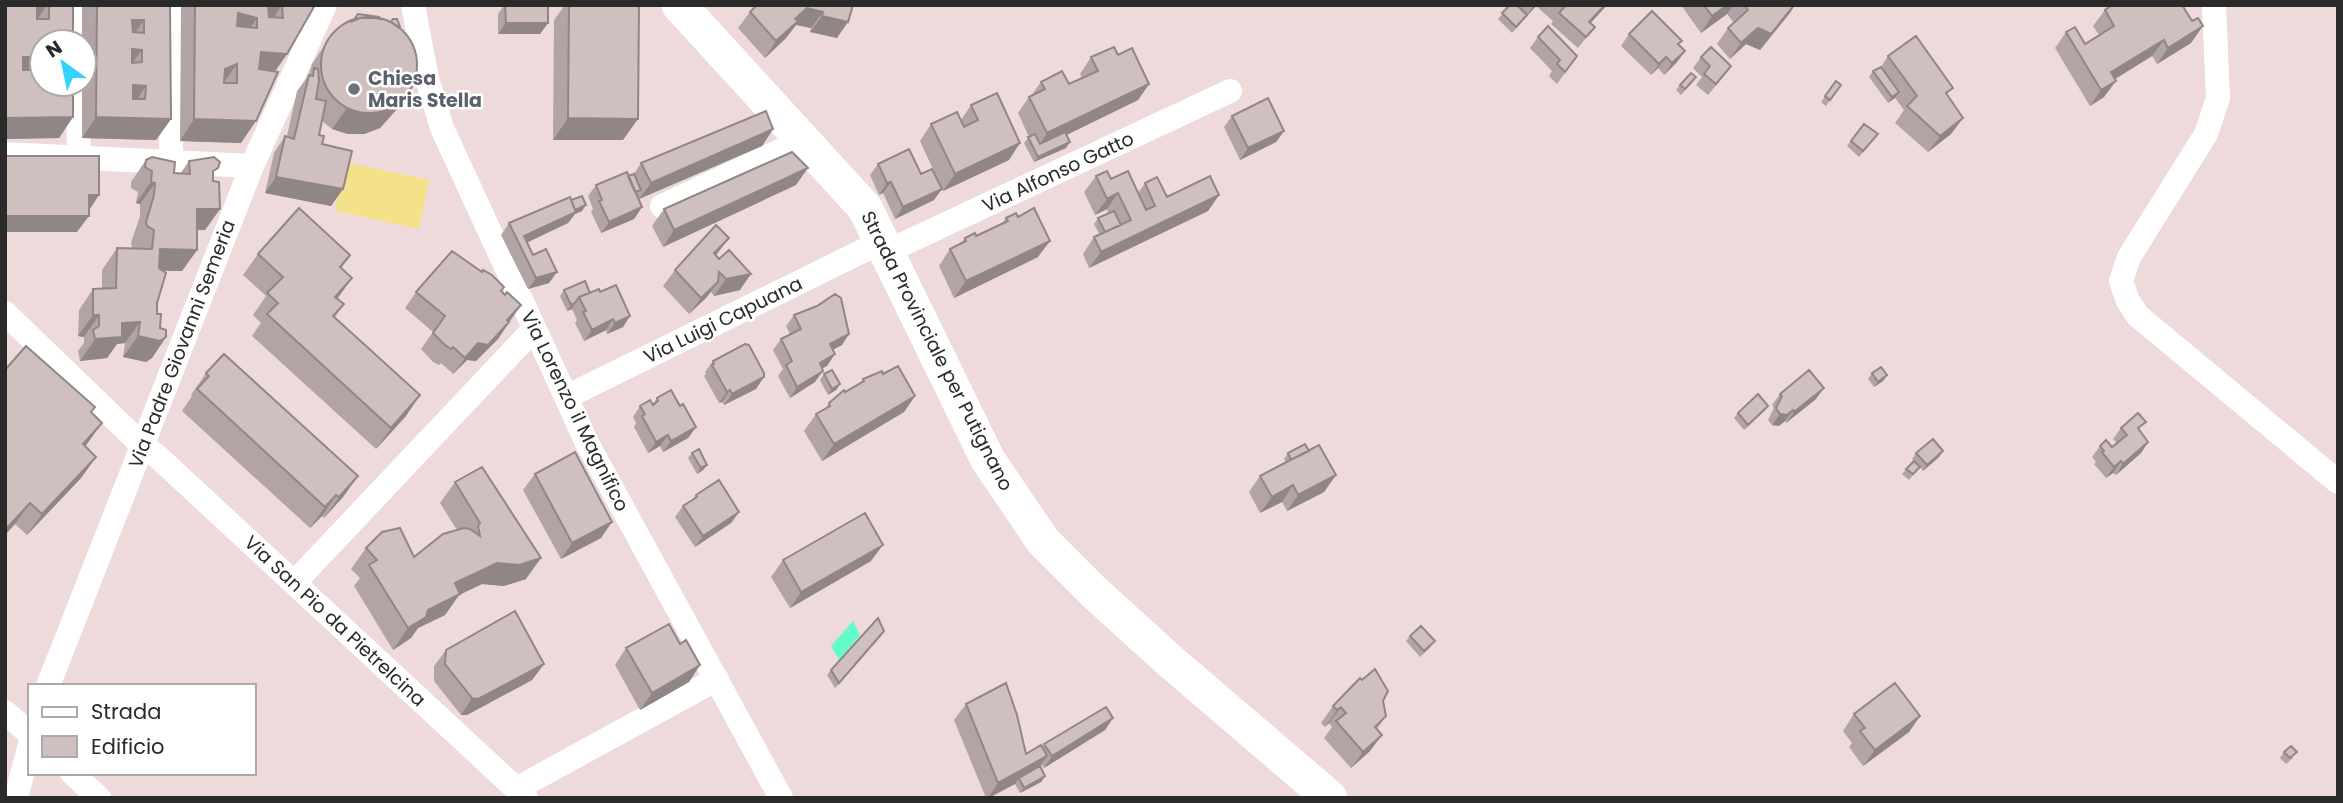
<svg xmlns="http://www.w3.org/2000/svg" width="2343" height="803" viewBox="0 0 2343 803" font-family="Poppins,sans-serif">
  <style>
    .pitch { fill: #f3e28a }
    .water { fill: #61fcca }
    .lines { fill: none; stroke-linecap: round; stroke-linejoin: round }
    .street { stroke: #fff; stroke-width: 24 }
    .secondary { stroke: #fff; stroke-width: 35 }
    .wall { fill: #b2a4a4 }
    .shaded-wall { fill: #918686 }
    .building { fill: #cfbfbf; stroke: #918686; stroke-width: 2; fill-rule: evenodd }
    .worship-dot { fill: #6b7280; stroke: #fff; stroke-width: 2.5 }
    .labels { text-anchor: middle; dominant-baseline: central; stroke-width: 5; stroke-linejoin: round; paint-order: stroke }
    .worship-label { font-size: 19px; font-weight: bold; fill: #5b616d; stroke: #fff; text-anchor: start }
    .street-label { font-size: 19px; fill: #2a2a2a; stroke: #fff }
  </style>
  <rect width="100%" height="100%" fill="#eedada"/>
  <path class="pitch" d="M345,162L429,180L419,229L335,211Z"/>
  <path class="water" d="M853,621L860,635L839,660L831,646Z"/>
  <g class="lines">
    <path class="street" d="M77,5V42
      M413,5L427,79L442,128L566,397L586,441L781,798
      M2214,5L2218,98L2206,134L2129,257L2121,281L2128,301L2138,316L2338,482
      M78,84L79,158
      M5,154L252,166
      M171,162L172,5
      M662,206L803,140
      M886,252L1230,91
      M5,313L142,445L157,456L526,798
      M566,397L881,242
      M294,583L534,329
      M48,686L252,166L325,5
      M5,712L30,734
      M72,773L99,798
      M516,789L717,679
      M16,798L30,744"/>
    <path class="secondary" d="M679,5L865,208L988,460L1043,541L1095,593L1170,661L1330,798"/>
  </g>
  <path class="wall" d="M5,5H73L42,42V84L73,117L59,138L5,139Z
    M82,5H170L171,119L156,140L82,138V84H84V42H82Z
    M181,5H315L287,54L275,72L241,143L180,141Z
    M504,5H548V23L540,34H498V14Z
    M565,5H639L623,140H553L554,20Z
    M853,5L837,38L810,32L811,28L796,25L786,38L765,58L738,28L750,12Z
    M1510,5H1607L1591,23L1595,27L1578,48L1551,24L1553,21L1536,6L1512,33L1498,19Z
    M1681,5H1795L1760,50L1746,44L1730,59L1717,44L1728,28L1734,23L1727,14L1701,33Z
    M2105,10L2191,43L2157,64L2152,56L2115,79L2104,97L2090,106L2055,48L2066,32L2085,44L2099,35L2093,26Z
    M380,19L399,28L397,109L380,128L364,134H348L332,129L322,121L319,135L343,189L331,206L265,193L274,153L285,136H287L297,91L309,75L312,64L327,42Z
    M1629,34L1679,45L1685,51L1677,62L1664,75L1658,68L1651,75L1621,46Z
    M1538,37L1577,56L1557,84L1549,76L1552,71L1530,48Z
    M1118,55L1149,84L1138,100L1066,135V148L1034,162L1024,143L1029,137L1018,113L1029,97L1031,96L1041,82L1069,84L1082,78L1080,74L1091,57Z
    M1888,56L1947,95L1963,118L1951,134L1928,152L1895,123L1904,110L1895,98L1888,103L1869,77L1873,71L1881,67Z
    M1701,57L1723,77L1708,95L1696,85L1702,77L1693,68Z
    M1836,81L1841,85L1826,106L1821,102Z
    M1692,83L1681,95L1676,90L1680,85Z
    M971,105L1009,160L943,191L920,141L931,124L961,120Z
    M1232,116L1284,131L1276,142L1240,160L1224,127Z
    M773,129L762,146L639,199L637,196L642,207L634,219L601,233L591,212L593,209L588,196L596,185L634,174L641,163Z
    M1878,134L1859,157L1847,146L1851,141Z
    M146,160L174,173L180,174L189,161L213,176V181L220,209L205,230H197V250L182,271H163L157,303V314L160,328L166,337L152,358L146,362L123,357L125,343L117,344L107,358L80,361L78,351L84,343V337L78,336L79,310L93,289L102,288V270L117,248L134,249L132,247L131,243L140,216V204L136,203L138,192L131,188V182Z
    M878,164L934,200L895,219L883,193L879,195L870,175Z
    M1096,176L1111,179L1138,193L1145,183L1167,197L1219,195L1208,211L1089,268L1083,254L1094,237L1100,235L1094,224L1098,218L1108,213L1107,209L1095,215L1084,192Z
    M796,185L663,247L652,226L664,209Z
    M571,200L582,211L575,214L568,223L527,242L533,255L557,272L549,283L528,289L501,235L509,223Z
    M1006,218L1038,257L954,298L939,266L950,249L960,244L965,238L976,236L1002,224Z
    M258,254L350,255L341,269L352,278L337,299L344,304L335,317L406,416L376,449L252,336L261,323L253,315L266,296L243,275Z
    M716,255L740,290L714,296L711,292L706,298L689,314L663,286L675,270Z
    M564,290L590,293L600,292L630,316L623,327L607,334L606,330L584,341L575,323L577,320L572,309L567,311L560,296Z
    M501,291L521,305L498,339L476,361L467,360L453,374L441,363L439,365L433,362L421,349L433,332L405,308L416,292Z
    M794,315L842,345L833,350L827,366L822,368L815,382L790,398L778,376L783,369L773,350L781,339L790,334L786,326Z
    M713,361L756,389L724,405L722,402L719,403L704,376L706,374L705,372Z
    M5,370L91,412L87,444L85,446L96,457L81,478L27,535L15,524L5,535Z
    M206,373L358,476L343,497L324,518L322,516L310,528L182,411L192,396L191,395Z
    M1872,373L1887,375L1883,381L1874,387L1868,379Z
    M824,374L840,384L836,390L828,395L820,380Z
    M883,374L915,396L904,412L822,461L804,431L816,414L825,409L829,403L845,392L859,384L863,379Z
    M1780,394L1816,399L1786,423L1785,421L1779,426L1772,425L1768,420L1774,408L1772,405Z
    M657,398L680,406L696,427L688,438L663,452L660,446L648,453L634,427L636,423L633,417L640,406L653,404Z
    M1768,406L1764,411L1744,430L1734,418L1738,413Z
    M2121,428L2140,430L2148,442L2141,453L2116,475L2113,473L2106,478L2094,464L2096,462L2092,457L2100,446L2112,447L2117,443L2113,439Z
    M1309,451L1336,475L1324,492L1287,511L1282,502L1260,513L1249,492L1260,476L1286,463L1284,459L1288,453Z
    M1943,451L1939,457L1923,471L1920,467L1909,480L1902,474L1914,461L1912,459L1916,453Z
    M692,453L707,465L703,470L697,474L688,458Z
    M535,474L601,538L561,559L523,490Z
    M455,482L526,579L504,586L482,584L459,595L445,615L418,628L411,638L393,650L354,586L360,578L351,569L366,548L414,557L457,530L440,503Z
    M696,495L739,512L731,523L695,547L675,517L683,506L691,501Z
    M783,560L871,561L790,608L771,577Z
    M884,631L880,637L835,688L827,675L831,670Z
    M1410,636L1431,647L1420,657L1406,641Z
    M680,644L700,665L689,682L640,710L615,665L626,648Z
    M446,650L544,664L532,680L467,715H461L434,681V666Z
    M1383,701L1386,716L1377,729L1370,751L1351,768L1324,738L1332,727L1329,723L1325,727L1321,723L1333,706Z
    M966,704L1026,754L1042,747L1044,744L1113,718L1105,730L1044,768L1041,764L1040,766L1045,776L1041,782L1020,793L1015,784L989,798H986L954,720Z
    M1854,714L1920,716L1909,732L1863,766L1849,747L1852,743L1843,731Z
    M2284,752L2293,758L2286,764L2280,758Z"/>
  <path class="shaded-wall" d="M35,5H47L34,24Z
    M268,5H282L268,26Z
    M1534,5H1537L1512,33L1527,16Z
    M1605,5H1607L1581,33L1589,22Z
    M1727,5H1733L1727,14L1701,33L1712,16Z
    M1794,5H1795L1790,13L1760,50L1746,44L1730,59L1741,43L1758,28Z
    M807,8L823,12L811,28L796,25L786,38L765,58L776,41L795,19Z
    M238,13L257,18L243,39L223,35Z
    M822,16L848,22L837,38L810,32Z
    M132,20H144L129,41Z
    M506,23H548L540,34H498Z
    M2203,26L2191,43L2157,64L2168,48Z
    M2164,40L2152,56L2099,89L2111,72Z
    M36,47H42V55L35,65L36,59L21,78L23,57Z
    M132,49L142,50L127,71Z
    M1685,51L1677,62L1664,75L1672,63Z
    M261,52L287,54L272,75L246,73Z
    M1666,57L1658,68L1651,75L1659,64Z
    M237,64L222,85L225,69Z
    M2116,81L2104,97L2090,106L2101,90Z
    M1149,84L1138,100L1036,150L1047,133Z
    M133,85L146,86L132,107Z
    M412,88L397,109L380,128L364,134H348L332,129L347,108Z
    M1899,92L1895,98L1888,103L1892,97Z
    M73,117L59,138L5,139V118Z
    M96,117L171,119L156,140L82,138Z
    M568,118L638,119L623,140H553Z
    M1963,118L1951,134L1928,152L1940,136Z
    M194,119L256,121L241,143L180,141Z
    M773,129L762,146L639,199L651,183Z
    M1284,131L1276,142L1240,160L1248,148Z
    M1070,142L1066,148L1034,162L1038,157Z
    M1020,143L1009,160L943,191L955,174Z
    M808,168L796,185L663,247L674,230Z
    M276,177L343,189L331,206L265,193Z
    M151,182L155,183L140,204L136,203Z
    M891,182L883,193L879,195L887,183Z
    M942,189L934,200L895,219L903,207Z
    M1118,193L1107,209L1095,215L1107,199Z
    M89,195H99L88,212Z
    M1219,195L1208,211L1089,268L1101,252Z
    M586,205L582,211L575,214L568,223L520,246L524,236L570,212Z
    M642,207L634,219L601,233L609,222Z
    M197,209H220L205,230H183Z
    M5,216H89L77,232H5Z
    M729,238L717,254L702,269L714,253Z
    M1050,241L1038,257L954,298L966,281Z
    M160,249L197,250L182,271L145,270Z
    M557,272L549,283L528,289L536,278Z
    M751,274L740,290L714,296L726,279Z
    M352,278L337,299L335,297Z
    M718,282L706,298L689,314L701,298Z
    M575,303L572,309L567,311L571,305Z
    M521,305L509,322L507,320Z
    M93,315H99L84,337L78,336Z
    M630,316L623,327L607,334L615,323Z
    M613,319L606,330L584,341L592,330Z
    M140,322L125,343L117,344L107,358L80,361L95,339L122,323Z
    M509,322L498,339L476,361L467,360L453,374L465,358L478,343Z
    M849,334L842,345L822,355L830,344Z
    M138,336L166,337L152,358L146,362L123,357Z
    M835,354L827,366L812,374L820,363Z
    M823,371L815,382L790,398L797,387Z
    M1887,375L1883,381L1874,387L1878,382Z
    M764,377L756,389L724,405L732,394Z
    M840,384L836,390L828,395L832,389Z
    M1824,388L1816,399L1786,423L1794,412Z
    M730,390L722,402L719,403L727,392Z
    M420,395L406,416L376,449L391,428Z
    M915,396L904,412L822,461L834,444Z
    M1768,406L1764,411L1744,430L1748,425Z
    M1793,410L1785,421L1779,426L1772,425L1780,414Z
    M102,423L87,444L68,465L83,444Z
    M696,427L688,438L663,452L671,441Z
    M668,435L660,446L648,453L656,442Z
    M2148,442L2141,453L2116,475L2123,464Z
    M1943,451L1939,457L1923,471L1927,465Z
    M96,457L81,478L27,535L42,514Z
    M2121,461L2113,473L2106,478L2114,467Z
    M707,465L703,470L697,474L701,468Z
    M1336,475L1324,492L1287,511L1298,495Z
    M358,476L343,497L324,518L339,497Z
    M1293,485L1282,502L1260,513L1272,497Z
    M336,495L322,516L310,528L325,507Z
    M30,503L15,524L5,535V530Z
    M739,512L731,523L695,547L703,536Z
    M612,522L601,538L561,559L572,543Z
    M883,545L871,561L790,608L801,592Z
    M541,558L526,579L504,586L482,584L459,595L445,615L418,628L411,638L393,650L408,628L455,583L497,563Z
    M884,631L880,637L835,688L839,683Z
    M544,664L532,680L467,715H461L472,698Z
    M700,665L689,682L640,710L652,693Z
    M1341,707L1329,723L1325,727L1337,710Z
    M1920,716L1909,732L1863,766L1875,750Z
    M1113,718L1105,730L1044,768L1052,756Z
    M1382,735L1370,751L1351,768L1363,752Z
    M1047,756L1036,772L1019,778L1015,784L988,798L998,783Z
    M1045,776L1041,782L1020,793L1024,788Z"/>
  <path class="building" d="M5,5H37V19H49V5H73V42H42V47H36V57H23V70H35L36,59H42V84H73V117L5,118Z
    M97,5H170L171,119L96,117ZM132,20H144V33L133,32ZM132,49L142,50V62L132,63ZM133,85L146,86L145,99H133Z
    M195,5H268L269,17L283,18L282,5H315L287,54L261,52L259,69L278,72L256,121L194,119ZM238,13L257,18V28L237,26ZM237,64V83H224L225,69Z
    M505,5H548V23H506Z
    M569,5H639L638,119L568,118Z
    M757,5H853L848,22L822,16L823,12L807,8L795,19L798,21L776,41L750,12Z
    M1510,5H1517L1527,15L1516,27L1502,13Z
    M1566,5H1605L1589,22L1595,27L1586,37L1559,13Z
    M1704,5H1727L1712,16Z
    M1744,5H1794L1771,34L1758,28L1741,43L1728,28L1748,10Z
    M2112,5H2182L2192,21L2198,18L2203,26L2168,48L2164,40L2111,72L2116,81L2101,90L2066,32L2075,27L2085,44L2114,26L2105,10Z
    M1652,11L1682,41L1678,44L1685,51L1672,63L1666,57L1659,64L1629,34Z
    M358,14L379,17L380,19L376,18H360L353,21Z
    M321 65a48 48 0 1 1 96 0a48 48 0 1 1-96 0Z
    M393,19H397L400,27L399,28L391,22Z
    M1548,26L1577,56L1565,72L1557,64L1560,60L1538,37Z
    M1916,36L1953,88L1946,93L1963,118L1940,136L1907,106L1917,96L1888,56Z
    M1114,47L1118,55L1132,48L1149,84L1047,133L1029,97L1045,89L1041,82L1062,71L1069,84L1098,71L1091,57Z
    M1711,47L1731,66L1716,84L1704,74L1710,66L1701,57Z
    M1881,67L1899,92L1892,97L1873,71Z
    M314,68L318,69L319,81L316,99L326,101L319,135L324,136L322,144L352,151L343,189L276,177L285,136L294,139L309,75L313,76Z
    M1691,73L1696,77L1685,89L1680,85Z
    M1836,81L1841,85L1830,100L1825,96Z
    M997,93L1020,143L955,174L931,124L957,112L964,127L978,120L971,105Z
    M1268,98L1284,131L1248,148L1232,116Z
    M766,111L773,129L651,183L641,163Z
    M1864,124L1878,134L1863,151L1851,141Z
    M1065,132L1070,142L1038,157L1028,137L1035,134L1040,144Z
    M909,149L921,174L932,169L942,189L903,207L891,182L887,183L878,164Z
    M792,152L808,168L674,230L664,209Z
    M5,156H99V195H89V216H5Z
    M152,157L175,162L174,173L190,174L189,161L214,157L220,162L218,168L213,171V181L219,182L220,209H197V250L160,249L159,268L166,273L157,303V314H161L160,328L166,330V337L160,341L138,336L140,322L122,323V337L95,339L93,330L99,326V315H93V289L116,288L117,248L152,249L154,230L147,226L146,222L154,195L155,183L151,182L152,171L145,167L146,160Z
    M1107,171L1111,179L1128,171L1146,210L1155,206L1145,183L1157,177L1167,197L1210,176L1219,195L1101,252L1094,237L1131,220L1118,193L1107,199L1096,176Z
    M627,172L642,207L609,222L599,201L602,200L596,185Z
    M634,174L641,190L635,192L628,176Z
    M582,196L586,205L575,210L571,200Z
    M570,197L576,212L524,236L533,255L546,249L557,272L536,278L509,223Z
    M299,208L350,255L340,267L352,278L335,297L344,304L333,316L420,395L391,428L267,314L278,303L267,293L283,277L258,254Z
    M1034,208L1050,241L966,281L950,249L966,241L965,238L975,233L976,236L1008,221L1006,218L1016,213L1018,217Z
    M1114,211L1121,225L1105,232L1098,218Z
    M716,225L729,238L714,253L719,259L729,250L751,274L726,279L719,272L718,282L701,298L675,270Z
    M452,251L482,272L483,270L492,275L504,287L501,291L505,295L507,292L521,305L507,320L509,322L488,345L478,343L465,358L453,347L451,349L445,345L433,333L445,316L416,292Z
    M585,281L590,293L579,297L575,303L571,305L564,290Z
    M616,285L630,316L615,323L613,319L592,330L583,312L586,311L579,297L599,289L600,292Z
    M835,294L841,298L849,334L830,344L835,354L820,363L823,371L797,387L786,365L792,361L781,339L801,329L794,315L817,306Z
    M745,344L749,345L764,373V377L732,394L730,390L727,392L712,365L714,364L713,361Z
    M26,346L95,407L91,412L102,423L83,444L96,457L42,514L30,503L5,530V370Z
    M224,354L358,476L339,497L336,495L325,507L197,389L209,376L206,373Z
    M898,366L915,396L834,444L816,414L830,406L829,403L844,390L845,392L864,381L863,379L882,371L883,374Z
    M1881,367L1887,375L1878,382L1872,373Z
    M832,370L840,384L832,389L824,374Z
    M1809,370L1824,388L1794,412L1793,410L1787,415L1780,414L1776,408L1782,396L1780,394Z
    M671,390L680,406L683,404L696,427L671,441L668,435L656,442L642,416L645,414L640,406L650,400L653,405L658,401L657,398Z
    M1758,394L1768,406L1748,425L1738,413Z
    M2138,413L2146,422L2138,428L2148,442L2123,464L2121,461L2114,467L2102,452L2104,451L2100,446L2106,440L2112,447L2127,435L2121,428Z
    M1933,439L1943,451L1927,465L1916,453Z
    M1305,444L1309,451L1291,460L1288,453Z
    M1319,445L1336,475L1298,495L1293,485L1272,497L1260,476Z
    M699,449L707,465L701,468L692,453Z
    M575,452L612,522L572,543L535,474Z
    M1914,461L1920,467L1913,474L1906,469Z
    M482,467L541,558L519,565L497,563L455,583L460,594L428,610L426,617L408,628L369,565L377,560L366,548L382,532L400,528L414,557L443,534L464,528L470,529L480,536L478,526L480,523L455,482Z
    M719,480L739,512L703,536L683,506L697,497L696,495Z
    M865,513L883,545L801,592L783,560Z
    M515,611L544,664L478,699L472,698L445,664L446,650Z
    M878,618L884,631L839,683L831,670Z
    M669,624L680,644L686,640L700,665L652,693L626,648Z
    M1421,626L1435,641L1424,651L1410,636Z
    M1375,669L1388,691L1383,701L1386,716L1375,727L1382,735L1363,752L1336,721L1346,713L1341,707L1337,710L1333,706L1360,678L1362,680Z
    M1006,683L1017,715L1026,754L1041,745L1047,756L998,783L966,704Z
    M1895,683L1920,716L1875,750L1860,731L1865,728L1854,714Z
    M1106,707L1113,718L1052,756L1044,744Z
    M2291,746L2297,752L2290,758L2284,752Z
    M1040,766L1045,776L1024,788L1019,778Z"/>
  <circle class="worship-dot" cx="354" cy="89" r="7"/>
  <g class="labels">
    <g class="worship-label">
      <text x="368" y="78">Chiesa<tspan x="368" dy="22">Maris Stella</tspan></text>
    </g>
    <g class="street-label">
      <text transform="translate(1058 172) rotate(-25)">Via Alfonso Gatto</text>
      <text transform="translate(723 320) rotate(-26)">Via Luigi Capuana</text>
      <text transform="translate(182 344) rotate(-69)">Via Padre Giovanni Semeria</text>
      <text transform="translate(937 351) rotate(63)">Strada Provinciale per Putignano</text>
      <text transform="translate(575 411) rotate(64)">Via Lorenzo il Magnifico</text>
      <text transform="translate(335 621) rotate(43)">Via San Pio da Pietrelcina</text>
    </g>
  </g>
  <rect width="2343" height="803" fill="none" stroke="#2a2a2a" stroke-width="14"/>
  <rect x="28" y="684" width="228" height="91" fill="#ffffff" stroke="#aaaaaa" stroke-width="2"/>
  <rect x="42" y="707" width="35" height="10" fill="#ffffff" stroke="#aaaaaa" stroke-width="2"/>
  <text x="91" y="719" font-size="21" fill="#2a2a2a">Strada</text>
  <rect x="42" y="736" width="35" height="21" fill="#cfbfbf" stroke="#aaaaaa" stroke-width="2"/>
  <text x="91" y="754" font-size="21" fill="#2a2a2a">Edificio</text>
  <g transform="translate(63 63) rotate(327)"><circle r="33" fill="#ffffff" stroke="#aaaaaa" stroke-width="2"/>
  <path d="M0-5L12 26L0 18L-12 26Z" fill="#35d1ff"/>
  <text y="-10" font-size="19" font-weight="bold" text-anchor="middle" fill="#2a2a2a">N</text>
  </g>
</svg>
